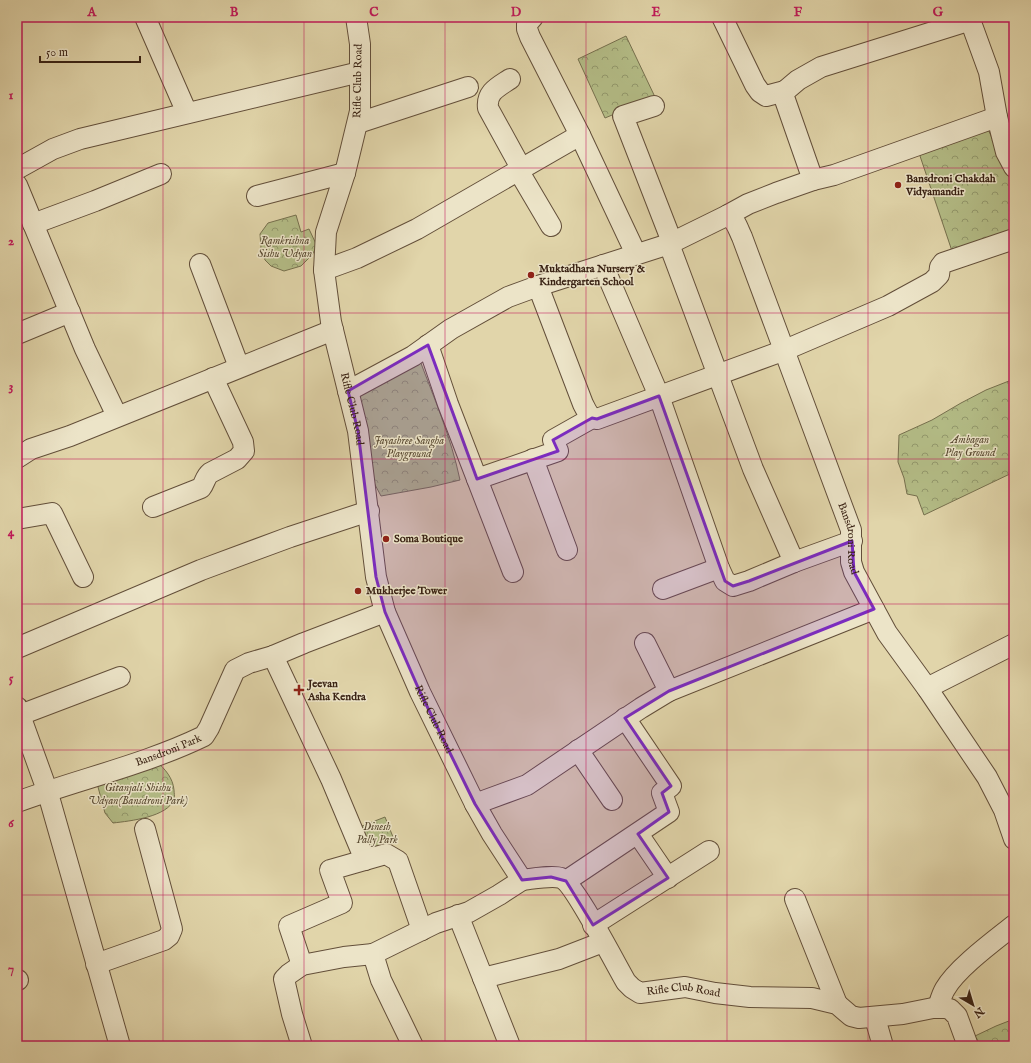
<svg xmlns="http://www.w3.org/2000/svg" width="1031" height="1063" viewBox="0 0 1031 1063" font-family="'IM FELL English',serif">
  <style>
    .park { fill: url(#park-crowns); stroke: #76704e }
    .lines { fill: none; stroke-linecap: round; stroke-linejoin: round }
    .minor-casing { stroke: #634f3a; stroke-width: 22 }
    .minor { stroke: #ece4c8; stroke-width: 20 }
    .marked { fill: #7b2cbf; fill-opacity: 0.2; stroke: #7b2cbf; stroke-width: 3; stroke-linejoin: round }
    .grid { fill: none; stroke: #c2185b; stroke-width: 1; stroke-opacity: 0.55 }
    .poi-dot { fill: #8f2418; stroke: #ece4c8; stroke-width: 1.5 }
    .labels { text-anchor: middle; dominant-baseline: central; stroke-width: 3; stroke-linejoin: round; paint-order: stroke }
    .street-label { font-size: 11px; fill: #392214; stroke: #ece4c8 }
    .poi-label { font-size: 11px; font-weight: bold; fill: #392214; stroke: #ece4c8; text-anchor: start }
    .park-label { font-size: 11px; font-style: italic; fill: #584931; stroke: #ece4c8 }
    .neatline { fill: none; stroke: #c2185b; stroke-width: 1.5 }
    .grid-label { font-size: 13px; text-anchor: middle; font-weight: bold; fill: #c2185b }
  </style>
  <defs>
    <pattern id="park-crowns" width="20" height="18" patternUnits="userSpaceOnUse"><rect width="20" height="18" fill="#b4bd87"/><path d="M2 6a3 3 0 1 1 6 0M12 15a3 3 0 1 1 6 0" fill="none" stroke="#93996d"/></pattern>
  </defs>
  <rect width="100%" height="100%" fill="#e1d5aa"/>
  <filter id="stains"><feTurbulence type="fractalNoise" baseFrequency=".005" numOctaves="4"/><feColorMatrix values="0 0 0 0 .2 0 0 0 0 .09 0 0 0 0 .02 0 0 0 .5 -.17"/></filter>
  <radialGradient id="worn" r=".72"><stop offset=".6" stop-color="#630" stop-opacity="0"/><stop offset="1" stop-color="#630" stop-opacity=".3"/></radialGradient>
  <path class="park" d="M626,36L655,97L605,118L578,59Z
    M988,129L1014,188V239L954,257L919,153Z
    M296,215L301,232L309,229L317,246L312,255L301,266L284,271L271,266L265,260L261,248L260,234L268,223Z
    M419,358C434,398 451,437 460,480L431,487L381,496L373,481L355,394Z
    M1014,379V472L924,515L917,496L907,494L904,478L898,462L899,435L932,420L961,403L986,390Z
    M157,762C165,769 173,778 174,790C174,793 175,796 174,799C168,817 130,821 113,823L105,813L98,787L105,779Z
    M385,817L393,837V843L382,846L364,847L357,828Z
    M1014,1019V1046H974L975,1036L996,1026Z"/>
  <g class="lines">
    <defs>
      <g id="minor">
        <path d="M145,17L187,113"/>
        <path id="s1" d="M356,17L360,44V111L345,173L326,232L324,270L331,322L358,431L376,577L385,612L420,692L475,804L492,834L522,880C532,879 552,875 561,878C574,883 616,965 626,982L632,988L640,993L685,987L715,993L750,997L812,998L837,1004L851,1016L859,1018L903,1014L938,1007L950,1009L957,1016L968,1046"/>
        <path d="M533,17L527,24V29L530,37L580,135L636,254"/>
        <path d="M722,17L755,85L760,92L766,96L785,91"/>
        <path d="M969,17L989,72L997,117L1006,152L1014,167"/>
        <path d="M510,79C498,87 486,92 488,108L521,168"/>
        <path d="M654,106L623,116L672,242"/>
        <path d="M358,123L468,87"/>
        <path d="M17,169L53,149L80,139L360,72"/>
        <path d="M518,170L551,226"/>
        <path d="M813,180L784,97L785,91L798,80L821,67L971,20"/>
        <path d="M17,185L85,349L117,416"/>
        <path d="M257,196L345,173"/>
        <path id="s2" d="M728,215C736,220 738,229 742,237L851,530V562L854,572L887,633L927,688L987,777L1004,810L1014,839"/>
        <path d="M33,224L95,201L161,174"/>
        <path d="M669,244L753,469L794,562"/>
        <path d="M200,264L239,367"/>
        <path d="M603,265L659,396L719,568L725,581L733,586L749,581L794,562L852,541"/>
        <path d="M324,270L357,258L417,229L580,135"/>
        <path d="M538,286L583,404C587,411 588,417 597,419L785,350L888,306L932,282L939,275L940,267L943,263L1014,239"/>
        <path d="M17,334L70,312"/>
        <path d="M428,345L448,404L513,572"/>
        <path d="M348,391L413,356L451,329L508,297L538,286L669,244L728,215L748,204L776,193L813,180L834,175L997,117"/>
        <path d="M17,458L31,449L70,436L333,330"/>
        <path d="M533,459L567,550"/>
        <path d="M477,479L558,451L553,440L592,418"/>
        <path d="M153,507L201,488C205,483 205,477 210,473L237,459L244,451L243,442L213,378"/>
        <path d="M17,519L52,513L83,577"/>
        <path d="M663,589L719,568"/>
        <path d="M17,648L201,570L290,537L369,511"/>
        <path d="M273,656L331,779L365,860"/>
        <path d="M927,688L1014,644"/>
        <path d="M669,691L874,609"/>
        <path d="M17,707L47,790L120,1046"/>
        <path d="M20,715L120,677"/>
        <path d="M578,750L612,800"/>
        <path id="s3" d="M17,802C79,779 144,765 204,736L209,728L235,670L249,663L273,656L304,643L385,612"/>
        <path d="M475,804L527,785L641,708L669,691L645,643"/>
        <path d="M638,834L668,878"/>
        <path d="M566,881L669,812L662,793L671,786L625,718"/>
        <path d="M795,899L837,1004"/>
        <path d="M458,915L510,1046"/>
        <path d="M593,925L709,851"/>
        <path d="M96,964L164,940L169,936L172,929L145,829"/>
        <path d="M302,965L289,926L342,903L330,870L386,854L398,861L422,930"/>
        <path d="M483,978L559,959L603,942"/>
        <path d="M17,980H18"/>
        <path d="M938,1007C940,1001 942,994 945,989C957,968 994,941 1014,925"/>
        <path d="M875,1018L883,1046"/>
        <path d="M302,1046L292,1014L284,979L289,974L302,965L344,957L373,954"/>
        <path d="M413,1046L381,980L373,954L436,923L469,912L499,895L522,880"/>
      </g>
    </defs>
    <use href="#minor" class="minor-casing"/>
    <use href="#minor" class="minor"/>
  </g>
  <path class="marked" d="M428,345L477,479L558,451L553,440L592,418L597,419L659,396L725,581L733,586L749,581L852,541L854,572L874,609L669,691L625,718L671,786L662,793L669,812L638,834L668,878L593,925L566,881L551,877L522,880L475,804L420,692L385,612L376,577L358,431L348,391Z"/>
  <path class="grid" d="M163,17V1046M304,17V1046M445,17V1046M586,17V1046M727,17V1046M868,17V1046M17,168H1014M17,313H1014M17,459H1014M17,604H1014M17,750H1014M17,895H1014"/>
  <g class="poi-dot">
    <circle cx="898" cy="185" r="4"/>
    <circle cx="531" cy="275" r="4"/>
    <circle cx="386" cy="539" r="4"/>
    <circle cx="358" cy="591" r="4"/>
    <path d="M297 684h4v4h4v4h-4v4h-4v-4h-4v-4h4z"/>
  </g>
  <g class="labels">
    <g class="street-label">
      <text transform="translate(358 81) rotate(-89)">Rifle Club Road</text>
      <text stroke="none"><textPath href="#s1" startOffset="400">Rifle Club Road</textPath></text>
      <text stroke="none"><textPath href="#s2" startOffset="347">Bansdroni Road</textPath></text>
      <text stroke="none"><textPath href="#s1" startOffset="724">Rifle Club Road</textPath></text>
      <text stroke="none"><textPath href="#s3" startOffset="160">Bansdroni Park</textPath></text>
      <text stroke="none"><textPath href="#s1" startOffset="1132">Rifle Club Road</textPath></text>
    </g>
    <g class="poi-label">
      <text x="906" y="179">Bansdroni Chakdah<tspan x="906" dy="13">Vidyamandir</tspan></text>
      <text x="539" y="269">Muktadhara Nursery &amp;<tspan x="539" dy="13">Kindergarten School</tspan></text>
      <text x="394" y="539">Soma Boutique</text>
      <text x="366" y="591">Mukherjee Tower</text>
      <text x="308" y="684">Jeevan<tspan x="308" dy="13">Asha Kendra</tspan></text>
    </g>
    <g class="park-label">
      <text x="285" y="241">Ramkrishna<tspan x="285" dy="13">Sishu Udyan</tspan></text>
      <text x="970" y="440">Ambagan<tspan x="970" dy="13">Play Ground</tspan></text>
      <text x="409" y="441">Jayashree Sangha<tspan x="409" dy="13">Playground</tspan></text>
      <text x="138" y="788">Gitanjali Shishu<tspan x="138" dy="13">Udyan(Bansdroni Park)</tspan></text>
      <text x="377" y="827">Dinesh<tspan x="377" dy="13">Pally Park</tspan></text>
    </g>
  </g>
  <rect width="1031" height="1063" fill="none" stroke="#e1d5aa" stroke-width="44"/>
  <g transform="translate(973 1005) rotate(142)" stroke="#ece4c8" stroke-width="3" paint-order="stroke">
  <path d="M0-3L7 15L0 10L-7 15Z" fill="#392214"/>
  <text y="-6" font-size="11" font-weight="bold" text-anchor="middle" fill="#392214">N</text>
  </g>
  <path d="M40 56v6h100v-6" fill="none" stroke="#392214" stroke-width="2"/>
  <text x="46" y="56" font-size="12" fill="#392214" stroke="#ece4c8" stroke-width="3" paint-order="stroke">50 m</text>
  <rect x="22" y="22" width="987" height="1019" class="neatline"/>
  <g class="grid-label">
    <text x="92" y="16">A</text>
    <text x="234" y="16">B</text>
    <text x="374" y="16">C</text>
    <text x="516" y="16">D</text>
    <text x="656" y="16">E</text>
    <text x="798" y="16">F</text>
    <text x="938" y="16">G</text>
    <text x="11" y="99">1</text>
    <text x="11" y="245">2</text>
    <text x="11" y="390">3</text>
    <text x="11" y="536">4</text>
    <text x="11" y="682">5</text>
    <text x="11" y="827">6</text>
    <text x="11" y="973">7</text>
  </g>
  <rect width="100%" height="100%" filter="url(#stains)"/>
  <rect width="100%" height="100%" fill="url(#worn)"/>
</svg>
